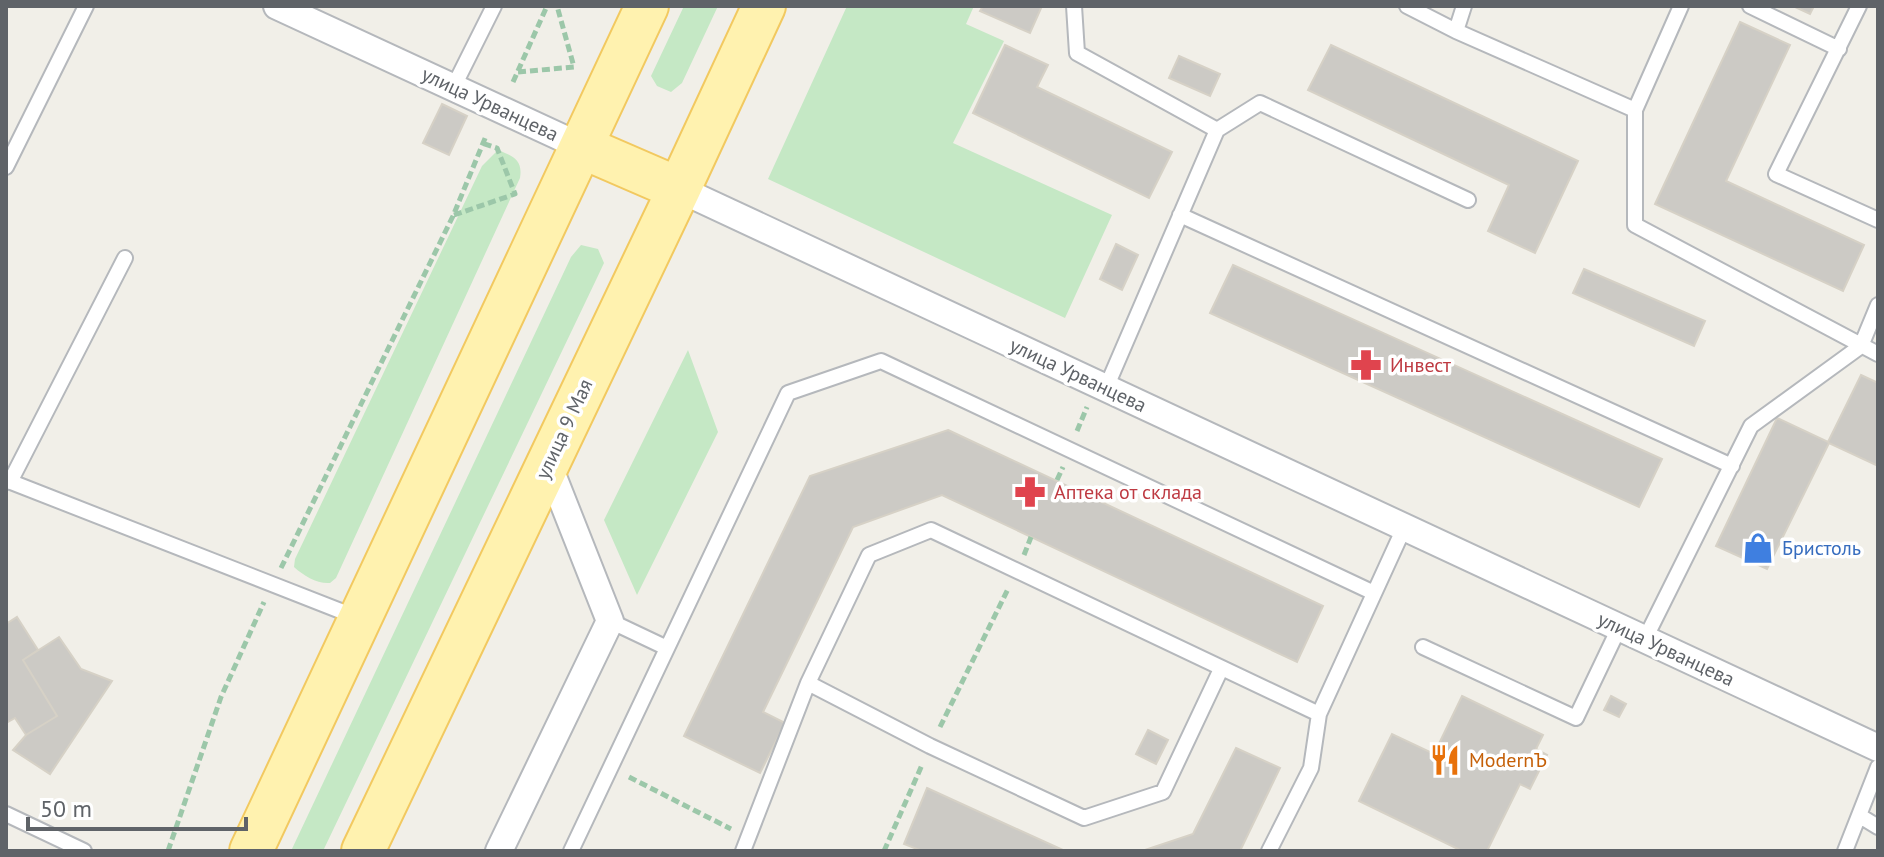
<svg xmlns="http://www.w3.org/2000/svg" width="1884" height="857" viewBox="0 0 1884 857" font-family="'PT Sans',sans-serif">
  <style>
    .green { fill: #c5e8c5 }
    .building { fill: #cccac5; stroke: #d6d1c6; stroke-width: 2 }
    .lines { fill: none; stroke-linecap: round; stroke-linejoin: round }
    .service-casing { stroke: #b5b8bc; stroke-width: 18 }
    .minor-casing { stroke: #b5b8bc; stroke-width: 30 }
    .primary-casing { stroke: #f2c960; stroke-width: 46 }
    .path { stroke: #9cc7a9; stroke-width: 5; stroke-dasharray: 8 4; stroke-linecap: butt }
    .service { stroke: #fff; stroke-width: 14 }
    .minor { stroke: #fff; stroke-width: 26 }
    .primary { stroke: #fff2af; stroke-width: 42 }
    .labels { text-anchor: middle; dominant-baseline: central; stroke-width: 7; stroke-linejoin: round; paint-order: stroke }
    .street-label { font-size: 20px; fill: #5f6368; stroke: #fff }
    .health-label { font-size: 20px; fill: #be3a42; stroke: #fff; text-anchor: start }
    .shop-label { font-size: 20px; fill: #366cbe; stroke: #fff; text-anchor: start }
    .food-label { font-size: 20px; fill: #c56008; stroke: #fff; text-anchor: start }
  </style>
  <rect width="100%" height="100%" fill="#f1efe8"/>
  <path class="green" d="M684,6H718L682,83L671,92L657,86L651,76Z
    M847,6H974L966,24L1004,41L953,143L1112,215L1065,318L768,179Z
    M498,150C513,156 523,160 520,178L336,578L330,583C317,584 304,576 294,567L295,559L482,166Z
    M581,245L598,249L604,263L596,280L323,851H291L571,257Z
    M688,350L718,432L637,595L604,520Z"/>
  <path class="building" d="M983,6H1042L1030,33L980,11Z
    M1793,6H1814L1810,14Z
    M1740,22L1790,45L1726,181L1864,245L1843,291L1655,204Z
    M1005,45L1048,65L1037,87L1172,152L1149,198L973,113Z
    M1331,45L1578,161L1535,253L1488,231L1509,185L1308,90Z
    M1179,56L1220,74L1210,96L1169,78Z
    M442,104L467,116L449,155L423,143Z
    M1116,244L1138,255L1122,290L1100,279Z
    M1233,265L1662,459L1639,507L1210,313Z
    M1584,269L1705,321L1694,346L1573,293Z
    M1861,375L1878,383V466L1829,443L1767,569L1716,546L1777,418L1828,442Z
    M948,430L1323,606L1297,662L942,495L853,527L763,712L785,723L760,773L684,736L810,476Z
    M17,617L38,650L23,660L57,716L26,735L15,718L6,723V624Z
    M59,637L81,669L112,681L50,774L13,750L26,735L57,716L23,660Z
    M1462,696L1543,735L1536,749L1547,755L1530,789L1520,784L1487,851H1462L1359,801L1392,734L1434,754Z
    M1611,696L1626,704L1619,717L1604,710Z
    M1148,730L1168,740L1156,764L1136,754Z
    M1236,748L1280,768L1240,851H1142L1193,834Z
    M927,788L1065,851H922L904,844Z"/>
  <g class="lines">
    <defs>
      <path id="service" d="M1074,6L1077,53L1217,130L1260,103L1468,200
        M1407,6L1456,31L1635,110V225L1878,354
        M1750,6L1839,49
        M1859,6L1776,174L1878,220
        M1456,31L1464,6
        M453,88L494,6
        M1635,110L1681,6
        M6,167L86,6
        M1180,215L1732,466
        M1106,388L1217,130
        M6,480L356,617
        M10,482L125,258
        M610,621L667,648
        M1645,639L1751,426L1861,346L1878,305
        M1423,647L1576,718L1619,628
        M808,683L930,746L1084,818L1163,792L1221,669
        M6,814L84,851
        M1860,816L1878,827
        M571,851L788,393L881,361L1374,593
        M743,851L808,683L869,555L931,530L1319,714
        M1269,851L1311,768L1319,714L1404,528
        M1845,851L1878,767"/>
      <path id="minor" d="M277,6L582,147
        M679,189L1878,748
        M499,851L610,621L548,464"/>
      <path id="primary" d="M582,147L679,189
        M251,851L647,6
        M363,851L679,189L764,6"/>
    </defs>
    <use href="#service" class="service-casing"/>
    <use href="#minor" class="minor-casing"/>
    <use href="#primary" class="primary-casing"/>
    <path class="path" d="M518,72L574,67L557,6
      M513,82L547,6
      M454,215L515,194L497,148L482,143
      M1077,431L1087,407
      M1057,480L1063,467
      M1024,555L1031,537
      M281,568L453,216L486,136
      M940,727L1008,589
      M629,777L731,829
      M168,851L221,697L264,602
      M884,851L922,765"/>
    <use href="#service" class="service"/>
    <use href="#minor" class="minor"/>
    <use href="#primary" class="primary"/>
  </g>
  <defs>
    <symbol id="pharmacy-bare" viewBox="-9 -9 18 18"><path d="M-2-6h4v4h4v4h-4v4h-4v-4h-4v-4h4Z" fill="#e0444e" stroke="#fff" stroke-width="2.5" paint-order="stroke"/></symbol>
    <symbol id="shop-bare" viewBox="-9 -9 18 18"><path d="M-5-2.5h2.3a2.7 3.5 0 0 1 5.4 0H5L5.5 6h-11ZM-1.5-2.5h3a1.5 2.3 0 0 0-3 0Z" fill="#3f7fe0" stroke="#fff" stroke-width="2.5" paint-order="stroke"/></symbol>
    <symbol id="restaurant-bare" viewBox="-9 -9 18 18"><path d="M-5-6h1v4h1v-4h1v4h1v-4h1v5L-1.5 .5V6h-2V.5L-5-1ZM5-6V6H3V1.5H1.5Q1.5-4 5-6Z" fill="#e8710a" stroke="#fff" stroke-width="2.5" paint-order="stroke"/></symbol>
  </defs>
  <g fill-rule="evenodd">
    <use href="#pharmacy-bare" x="1344" y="343" width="44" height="44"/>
    <use href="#pharmacy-bare" x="1008" y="470" width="44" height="44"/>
    <use href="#shop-bare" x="1736" y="526" width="44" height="44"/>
    <use href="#restaurant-bare" x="1423" y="738" width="44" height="44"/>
  </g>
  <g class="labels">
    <g class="street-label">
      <text transform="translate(490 104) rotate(25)">улица Урванцева</text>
      <text transform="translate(1078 375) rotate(25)">улица Урванцева</text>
      <text transform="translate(564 429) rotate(-65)">улица 9 Мая</text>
      <text transform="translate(1666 649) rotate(25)">улица Урванцева</text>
    </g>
    <g class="health-label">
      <text x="1390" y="365">Инвест</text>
      <text x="1054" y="492">Аптека от склада</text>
    </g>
    <g class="shop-label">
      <text x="1782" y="548">Бристоль</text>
    </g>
    <g class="food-label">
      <text x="1469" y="760">ModernЪ</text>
    </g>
  </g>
  <rect width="1884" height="857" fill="none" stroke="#5f6368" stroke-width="16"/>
  <path d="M28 817v12h218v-12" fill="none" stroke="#5f6368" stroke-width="4"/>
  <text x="40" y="817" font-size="24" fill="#5f6368" stroke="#ffffff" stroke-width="6" paint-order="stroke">50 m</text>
</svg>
